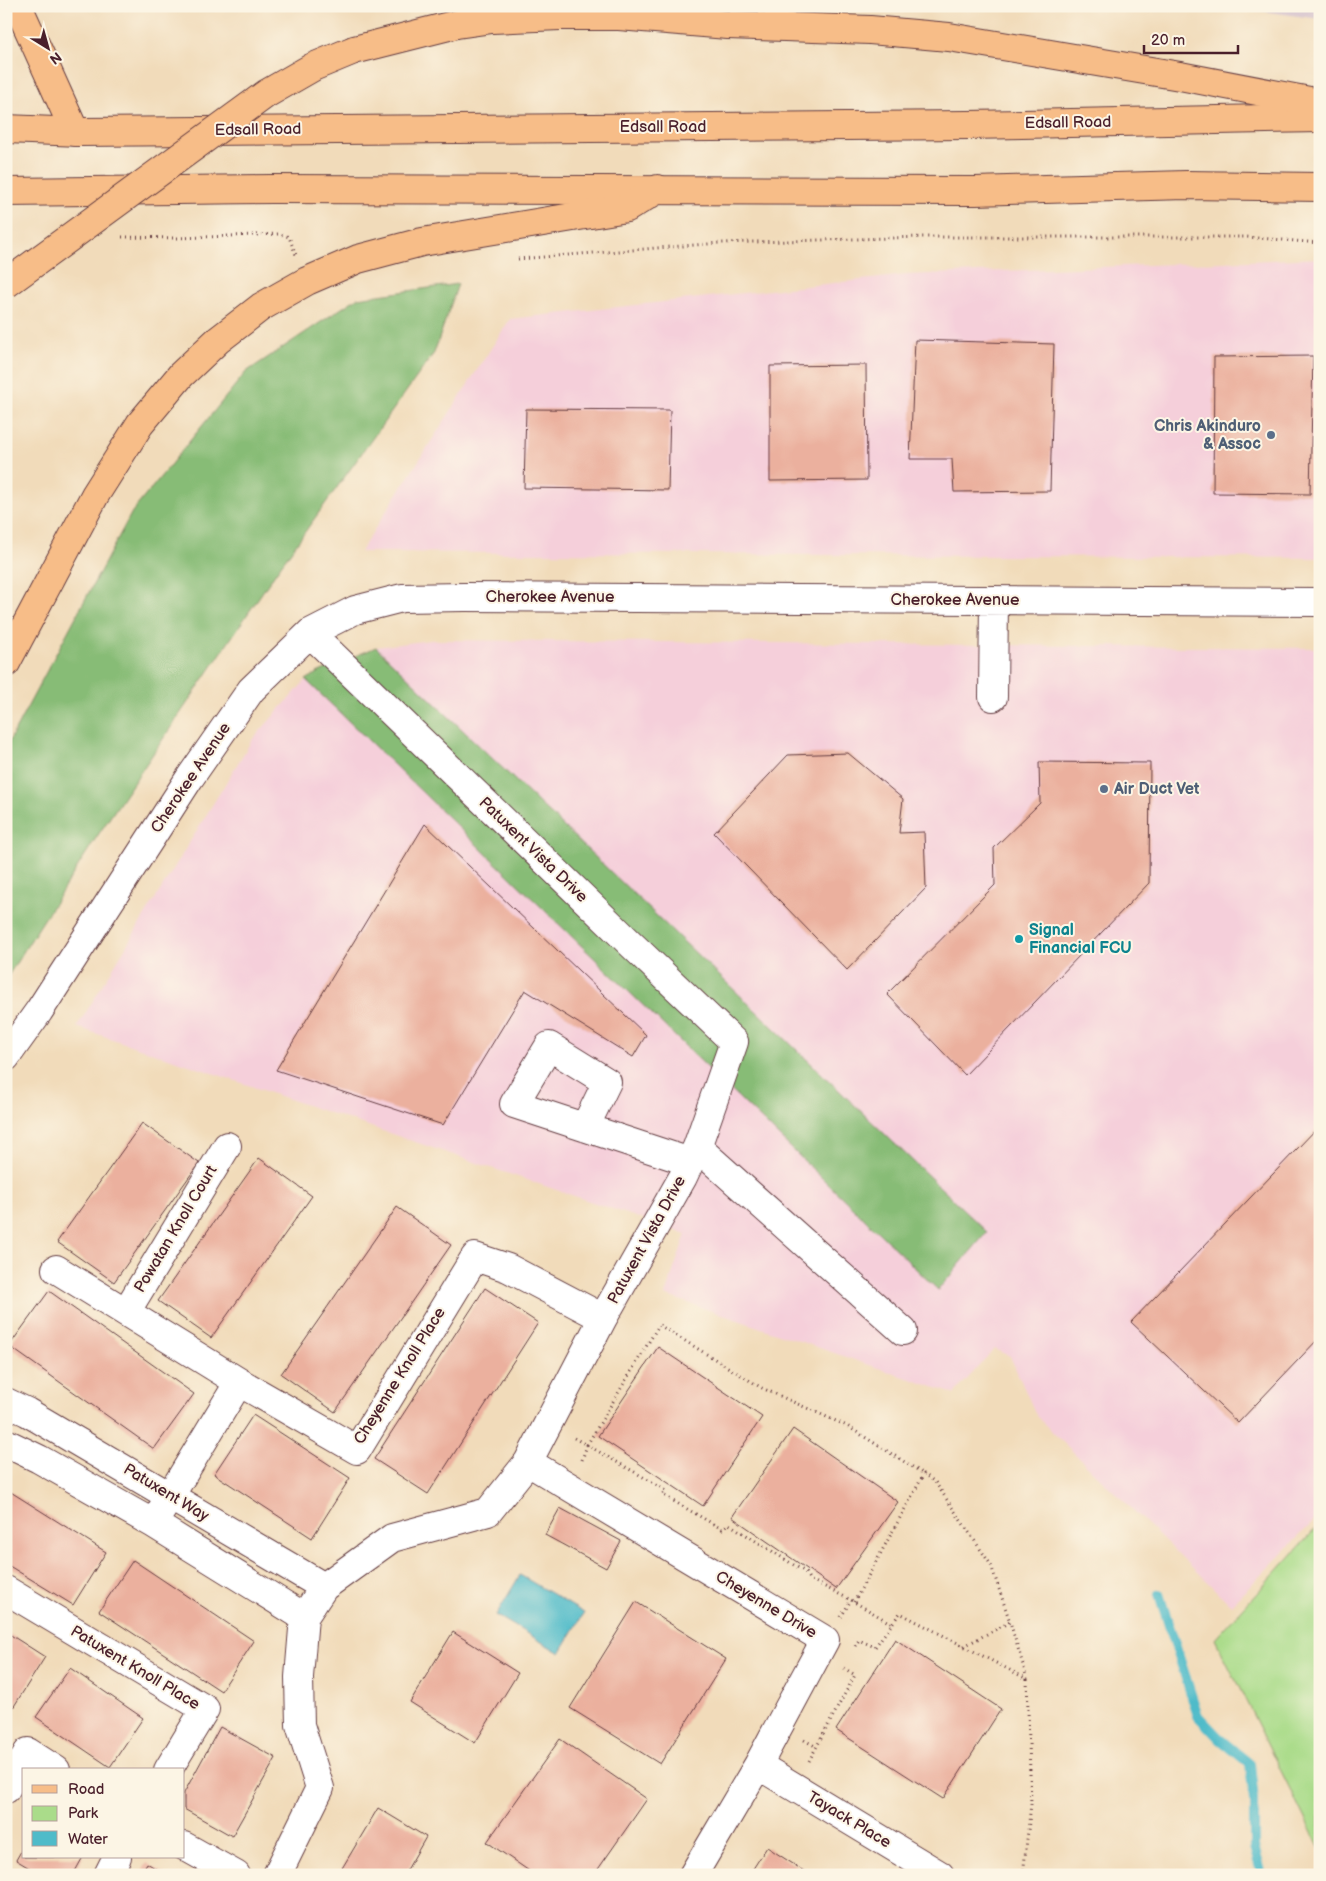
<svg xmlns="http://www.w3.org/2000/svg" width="1326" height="1881" viewBox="0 0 1326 1881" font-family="'Balsamiq Sans',sans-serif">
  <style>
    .built { fill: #f5cfda }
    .industrial { fill: #d1bdcb }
    .green { fill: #aadc8a; stroke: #7a7e5a }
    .forest { fill: #87bc76; stroke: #686e50 }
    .water { fill: #4fbbc9; stroke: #4c6d7a }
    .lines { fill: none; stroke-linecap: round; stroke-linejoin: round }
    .stream { stroke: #4fbbc9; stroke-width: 10 }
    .building { fill: #ebb09e }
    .minor-casing { stroke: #633b40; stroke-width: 30 }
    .major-casing { stroke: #633b40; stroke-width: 30 }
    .highway-casing { stroke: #633b40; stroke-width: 30 }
    .path { stroke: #633b40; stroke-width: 3; stroke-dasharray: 1 4; stroke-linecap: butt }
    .minor { stroke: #fff; stroke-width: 28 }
    .major { stroke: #f7bd88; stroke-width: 28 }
    .highway { stroke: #f7bd88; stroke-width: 28 }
    .highway-bridge-casing { stroke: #633b40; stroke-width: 30; stroke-linecap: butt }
    .highway-bridge { stroke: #f7bd88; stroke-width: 28 }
    .service-dot { fill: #5c6f8a; stroke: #fcf5e5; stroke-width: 2 }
    .culture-dot { fill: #0f9aa8; stroke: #fcf5e5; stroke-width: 2 }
    .labels { text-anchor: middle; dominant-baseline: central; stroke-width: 4; stroke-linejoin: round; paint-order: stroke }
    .street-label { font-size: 16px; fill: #4a1f2b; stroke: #fcf5e5 }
    .service-label { font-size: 16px; font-weight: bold; fill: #4e5e75; stroke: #fcf5e5; text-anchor: end }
    .culture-label { font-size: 16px; font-weight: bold; fill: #0d838f; stroke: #fcf5e5; text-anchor: start }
  </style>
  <rect width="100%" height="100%" fill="#fcf5e5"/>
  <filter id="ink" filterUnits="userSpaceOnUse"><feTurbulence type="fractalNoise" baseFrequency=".02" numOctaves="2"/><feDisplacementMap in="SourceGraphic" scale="10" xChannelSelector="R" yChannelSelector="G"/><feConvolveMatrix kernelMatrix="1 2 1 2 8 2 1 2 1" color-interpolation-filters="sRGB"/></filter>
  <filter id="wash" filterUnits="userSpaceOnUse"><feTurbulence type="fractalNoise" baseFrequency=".0096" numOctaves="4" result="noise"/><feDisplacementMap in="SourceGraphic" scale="20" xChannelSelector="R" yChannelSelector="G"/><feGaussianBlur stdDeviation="1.12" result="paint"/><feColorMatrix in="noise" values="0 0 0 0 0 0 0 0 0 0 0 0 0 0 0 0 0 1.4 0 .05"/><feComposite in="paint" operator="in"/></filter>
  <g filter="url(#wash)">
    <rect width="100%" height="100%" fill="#f1dbba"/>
    <path class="built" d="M1320,258V558L360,552L510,319L907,275Z
      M431,640L1320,648V1515L1231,1605L1037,1417L1010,1356L994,1349L954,1394L665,1295L686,1234L77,1027L252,740L306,680L938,1290L987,1232L376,647Z"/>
    <path class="industrial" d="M1226,6H1320V19Z"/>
    <path class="green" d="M1320,1524V1849L1215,1639Z"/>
    <path class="forest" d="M458,284L434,353L276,572L96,838L6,979V747L132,512L246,372L357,298Z
      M376,647L987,1232L938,1290L306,680L317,673Z"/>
    <path class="water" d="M520,1575L584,1613L560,1653L496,1615Z"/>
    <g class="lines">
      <path class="stream" d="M1159,1594L1198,1716L1221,1740L1250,1764L1254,1800V1847L1262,1875"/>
    </g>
    <g id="blocks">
      <path class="building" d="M915,340L1054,344L1050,491L954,492L952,459H910Z
        M1313,356L1310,494L1213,493L1214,357Z
        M866,365L867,480L770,481V366Z
        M526,409L670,410L668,490L524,488Z
        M848,753L903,799L899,833L924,832L926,888L847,970L714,833L788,755Z
        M1039,762L1150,763L1149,883L965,1075L887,994L995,885L994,848L1040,803Z
        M425,824L646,1035L633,1057L525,990L443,1125L276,1070Z
        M142,1123L199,1163L114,1282L57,1242Z
        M1320,1125V1337L1238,1423L1131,1322Z
        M259,1158L312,1196L211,1338L158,1301Z
        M397,1207L451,1245L335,1412L281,1374Z
        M485,1288L538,1323L428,1494L374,1459Z
        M49,1291L194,1394L154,1449L9,1346Z
        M658,1347L762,1417L703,1506L598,1436Z
        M253,1415L350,1478L312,1538L214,1474Z
        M793,1429L898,1502L836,1589L732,1517Z
        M6,1489L106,1552L73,1605L6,1564Z
        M560,1508L621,1541L606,1568L545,1535Z
        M133,1560L254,1641L221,1691L99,1611Z
        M636,1602L726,1659L660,1764L570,1708Z
        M6,1632L45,1657L11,1711L6,1708Z
        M453,1632L518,1673L475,1743L410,1702Z
        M895,1639L1001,1709L943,1799L836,1730Z
        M70,1668L143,1718L110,1767L36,1717Z
        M220,1727L276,1758L232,1836L184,1809V1793Z
        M560,1739L647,1799L594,1875H535L487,1842Z
        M378,1808L426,1837L404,1875H338Z
        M24,1846V1857H83L73,1875H41L16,1860Z
        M767,1847L810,1875H749Z
        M147,1863L166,1875H140Z"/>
    </g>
  </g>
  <g filter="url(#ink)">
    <use href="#blocks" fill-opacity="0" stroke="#633b40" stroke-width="1"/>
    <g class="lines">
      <defs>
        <path id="minor" d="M993,697L994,600
          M6,1057L39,1011L189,779L251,690L310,633L355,610L402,598L464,597L1320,602
          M585,1127L607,1082L549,1046L514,1104L690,1162
          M697,1147L903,1331
          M56,1269L239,1382L357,1450L475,1257L508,1268L603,1318
          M126,1312L227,1146
          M6,1402L27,1412L324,1587
          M6,1443L39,1459L154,1524L304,1617
          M528,1462L825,1640L758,1765L693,1875
          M161,1511L239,1382
          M6,1590L205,1709L168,1770
          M758,1765L940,1875
          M6,1789L28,1752L56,1770
          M184,1846L236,1875
          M108,1875L117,1857
          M277,1875L320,1788L300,1725L299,1677L304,1617L324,1587L392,1538L488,1512L528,1462L603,1318L683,1177L697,1147L734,1042L632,945L310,633"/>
        <path id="major" d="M6,129L80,132L968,125L1320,118
          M6,192L272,189L975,191L1186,185L1320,187"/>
        <path id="highway" d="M18,6L75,132
          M354,50L457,24L492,19L560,16H619L728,25L870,30L949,37L1180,76L1320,103
          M6,663L95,495L140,424L181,375L217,341L261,307L307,281L358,259L422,242L627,208L658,189"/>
      </defs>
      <use href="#minor" class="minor-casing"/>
      <use href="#major" class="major-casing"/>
      <use href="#highway" class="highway-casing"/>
      <path class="path" d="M6,235H21
        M122,237L178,238L280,234L289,237L296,255
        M518,259L720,243L923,237H1246L1320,243
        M574,1438L587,1445L659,1325L762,1388L847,1426L924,1474
        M582,1460L587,1445L666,1490L663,1495L722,1529L729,1524L805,1572L809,1579L851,1600
        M854,1602L924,1474L935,1482L991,1565L1010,1622
        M841,1617L851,1600L892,1624
        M855,1646L859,1640L875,1647L900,1613L1027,1679L1031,1804L1023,1875
        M964,1646L1010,1622L1027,1678
        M804,1740L817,1747
        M809,1761L855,1675L844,1668"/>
      <use href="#minor" class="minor"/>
      <use href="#major" class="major"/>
      <use href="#highway" class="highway"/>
      <defs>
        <path id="highway-bridge" d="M6,284L266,94L313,67L354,50"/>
      </defs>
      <use href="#highway-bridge" class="highway-bridge-casing"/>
      <use href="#highway-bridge" class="highway-bridge"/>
    </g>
  </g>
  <g class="service-dot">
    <circle cx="1271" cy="435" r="5"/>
    <circle cx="1104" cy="789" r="5"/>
  </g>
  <circle class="culture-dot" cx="1019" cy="939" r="5"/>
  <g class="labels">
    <g class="street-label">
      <text transform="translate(1068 123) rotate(-1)">Edsall Road</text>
      <text x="663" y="127">Edsall Road</text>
      <text transform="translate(258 130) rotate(-1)">Edsall Road</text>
      <text x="550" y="597">Cherokee Avenue</text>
      <text x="955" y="600">Cherokee Avenue</text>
      <text transform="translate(191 778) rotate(-56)">Cherokee Avenue</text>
      <text transform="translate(533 850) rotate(44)">Patuxent Vista Drive</text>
      <text transform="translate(176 1229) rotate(-59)">Powatan Knoll Court</text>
      <text transform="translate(647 1240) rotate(-61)">Patuxent Vista Drive</text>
      <text transform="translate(400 1376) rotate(-58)">Cheyenne Knoll Place</text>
      <text transform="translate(166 1493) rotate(31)">Patuxent Way</text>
      <text transform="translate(766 1605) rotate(31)">Cheyenne Drive</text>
      <text transform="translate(135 1668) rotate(31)">Patuxent Knoll Place</text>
      <text transform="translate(849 1820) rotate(31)">Tayack Place</text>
    </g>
    <g class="service-label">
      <text x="1261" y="426">Chris Akinduro<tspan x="1261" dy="18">&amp; Assoc</tspan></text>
      <text x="1114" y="789" text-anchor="start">Air Duct Vet</text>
    </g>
    <g class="culture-label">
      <text x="1029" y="930">Signal<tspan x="1029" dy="18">Financial FCU</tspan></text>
    </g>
  </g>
  <rect width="1326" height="1881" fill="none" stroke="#fcf5e5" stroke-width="25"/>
  <rect x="22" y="1768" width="162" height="90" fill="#fcf5e5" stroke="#b59f9b"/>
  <rect x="32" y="1785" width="25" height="8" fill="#f7bd88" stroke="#b59f9b"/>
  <text x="68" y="1794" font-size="15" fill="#4a1f2b">Road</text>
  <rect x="32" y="1806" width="25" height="15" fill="#aadc8a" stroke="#b59f9b"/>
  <text x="68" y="1818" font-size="15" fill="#4a1f2b">Park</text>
  <rect x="32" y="1831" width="25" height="15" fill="#4fbbc9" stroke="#b59f9b"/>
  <text x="68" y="1844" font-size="15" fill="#4a1f2b">Water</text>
  <g transform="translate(48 48) rotate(143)" stroke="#fcf5e5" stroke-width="4" paint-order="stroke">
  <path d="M0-4L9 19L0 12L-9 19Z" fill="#4a1f2b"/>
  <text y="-8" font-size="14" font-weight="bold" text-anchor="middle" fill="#4a1f2b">N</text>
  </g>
  <path d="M1144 45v8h94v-8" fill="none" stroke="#4a1f2b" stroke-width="2.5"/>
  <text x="1151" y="45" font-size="15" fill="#4a1f2b" stroke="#fcf5e5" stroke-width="4" paint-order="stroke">20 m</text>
</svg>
